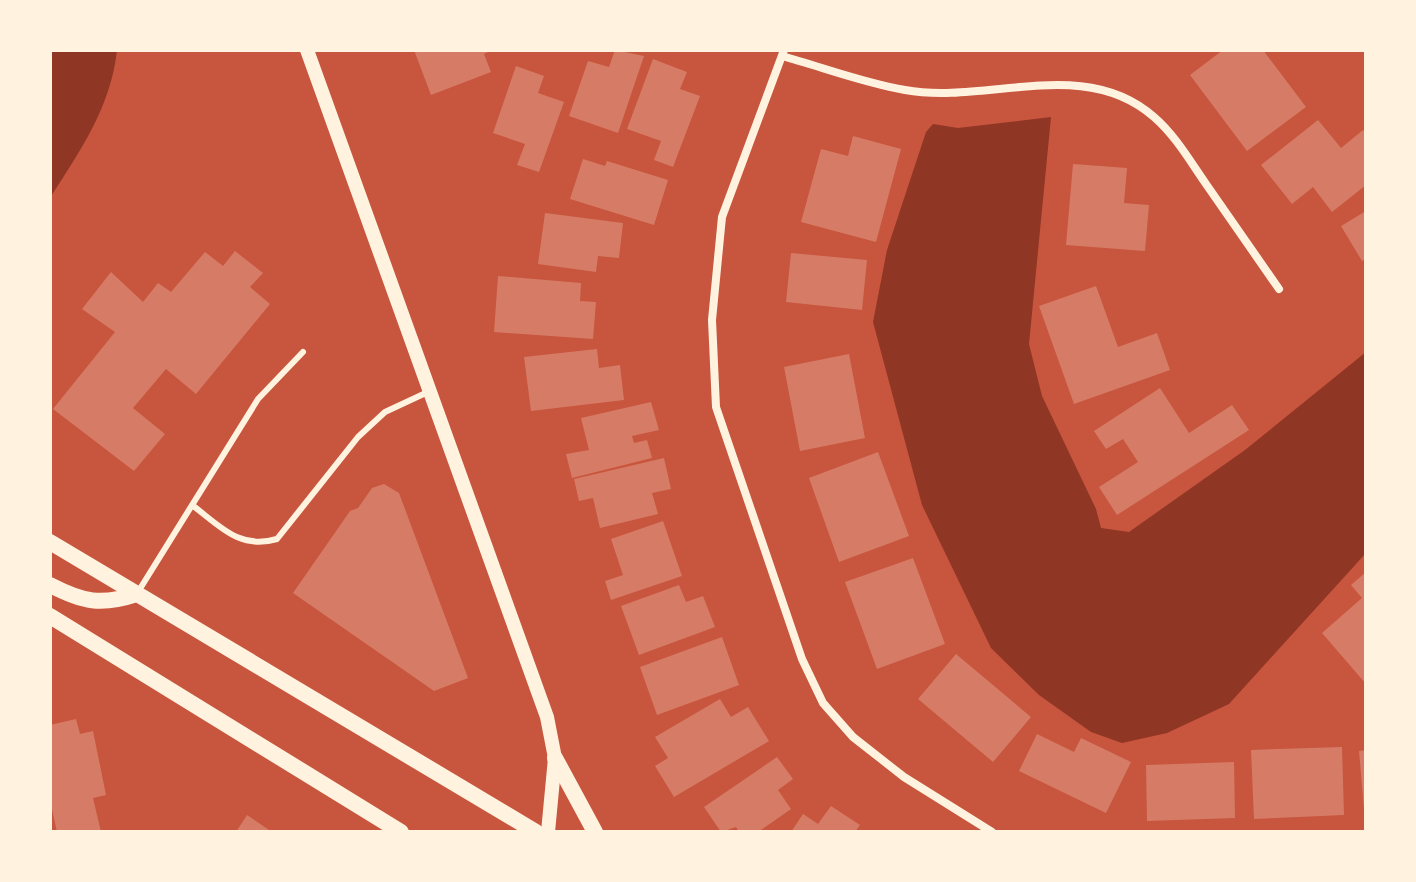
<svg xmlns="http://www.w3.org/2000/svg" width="1416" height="882" viewBox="0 0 1416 882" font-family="'IBM Plex Serif',serif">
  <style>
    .water { fill: #8f3625 }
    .building { fill: #d67c66 }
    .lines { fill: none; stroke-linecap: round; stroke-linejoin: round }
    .service { stroke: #fff3e0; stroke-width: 6 }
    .minor { stroke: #fff3e0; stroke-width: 8 }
    .tertiary { stroke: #fff3e0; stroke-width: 14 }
    .secondary { stroke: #fff3e0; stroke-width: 16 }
  </style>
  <rect width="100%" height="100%" fill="#c8553d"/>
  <path class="water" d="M50,50H117C111,107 80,151 50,198Z
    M1051,117L1029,344L1042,396L1096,509L1101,528L1129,532L1245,450L1366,352V553L1229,704L1167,733L1122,743L1091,732L1039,695L991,648L922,505L873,322L887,250L926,132L933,124L958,128Z"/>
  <path class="building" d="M414,50H492L484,54L491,72L431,95Z
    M615,50L644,56L618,133L569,116L588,61L609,67Z
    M1223,50H1263L1306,107L1247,151L1190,75Z
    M653,59L687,72L680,89L700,96L673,167L654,160L661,141L627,129Z
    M516,66L544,76L538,93L564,102L539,172L517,165L525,144L493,133Z
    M1318,120L1341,148L1363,130L1366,133V185L1332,212L1313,187L1292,204L1261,165Z
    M853,136L901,149L876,242L801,222L821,149L848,156Z
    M583,159L605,166L607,161L668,180L654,225L570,199Z
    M1073,164L1127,168L1124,203L1149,205L1145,251L1066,245Z
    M1366,211V259L1362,261L1341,226Z
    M545,213L623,223L619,258L598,256L596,272L538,264Z
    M235,251L263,273L250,287L270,304L196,394L166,369L133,408L165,434L134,471L53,409L115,332L82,309L111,272L143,302L158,283L171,292L205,252L223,266Z
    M791,253L867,260L862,310L786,302Z
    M498,276L581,283L580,301L596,302L593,339L494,332Z
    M1096,286L1118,347L1157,333L1170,370L1074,404L1039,306Z
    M597,349L599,368L620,365L624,400L531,411L524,357Z
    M849,354L865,438L800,451L784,367Z
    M1160,388L1189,433L1232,405L1249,430L1117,515L1099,487L1138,462L1123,439L1106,449L1094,431Z
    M651,402L659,430L632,436L634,443L647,440L652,458L572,478L566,454L589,450L581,418Z
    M878,452L909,536L839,562L809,478Z
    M664,458L671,489L652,493L658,514L600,528L593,498L579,501L574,479Z
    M384,484L399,493L468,678L434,691L293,593L350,511L358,508L372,488Z
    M663,521L682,576L611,600L605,581L623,575L611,539Z
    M913,558L945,644L877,669L845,582Z
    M1366,572V684L1322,633L1362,598L1351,585Z
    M679,585L686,602L703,596L715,627L639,655L621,606Z
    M722,637L739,685L657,715L640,667Z
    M956,654L1031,717L993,762L918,699Z
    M720,699L731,717L748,707L769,741L674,797L655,766L668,758L655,737Z
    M76,719L80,734L93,731L106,795L93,798L101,832H57L50,800V725Z
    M1037,734L1074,752L1081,738L1131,762L1106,813L1019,771Z
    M1342,747L1344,815L1254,819L1251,750Z
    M1366,750V809H1364L1359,751Z
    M777,757L793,779L778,790L791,809L758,832H739L736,827L721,832L704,807Z
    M1234,762L1235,818L1147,821L1146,765Z
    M831,806L860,825L855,832H791L803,814L818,824Z
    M247,815L272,832H236Z"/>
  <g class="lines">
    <path class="service" d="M192,505C220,526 239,550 277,539L358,437L385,412L430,391
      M138,592L258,399L303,352"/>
    <path class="minor" d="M784,50L722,217L712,320L716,407L802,659L823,703L853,737L904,777L992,832
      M782,56C822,67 864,83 905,90C987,105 1084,55 1154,117C1175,135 1190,161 1206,184C1230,219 1255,254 1279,289"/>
    <path class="tertiary" d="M307,50L547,717L555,758L548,832"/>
    <path class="secondary" d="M50,542L536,832
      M50,585C83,602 101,606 137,594
      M50,616L401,832
      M555,758L595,832"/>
  </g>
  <rect width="1416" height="882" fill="none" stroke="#fff3e0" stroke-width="104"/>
</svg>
